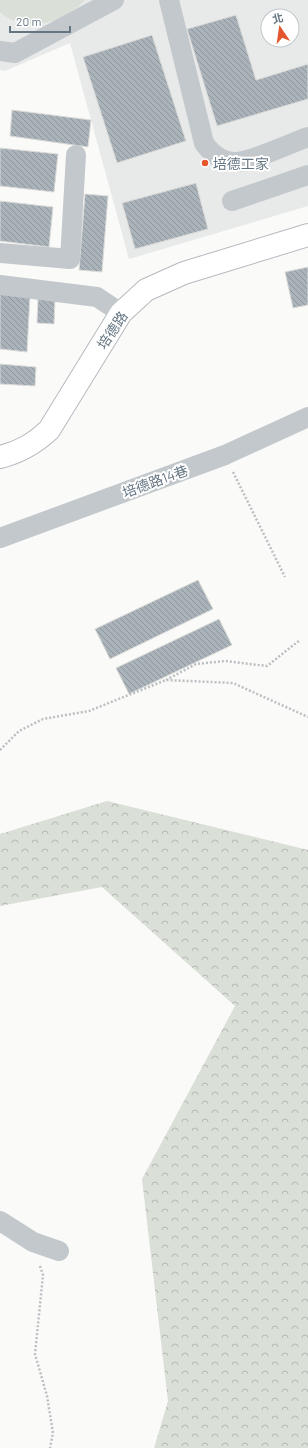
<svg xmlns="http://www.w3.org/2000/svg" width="308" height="1448" viewBox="0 0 308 1448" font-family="Barlow,'Noto Sans TC',sans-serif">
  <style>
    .built { fill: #e8e9e9; fill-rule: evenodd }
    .forest { fill: url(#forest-crowns) }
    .park { fill: #dadfd7 }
    .building { fill: url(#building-back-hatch); stroke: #dcdcda }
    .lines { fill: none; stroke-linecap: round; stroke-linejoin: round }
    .major-casing { stroke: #b5babe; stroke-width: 24 }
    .path { stroke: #bbbfc2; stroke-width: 2.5; stroke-dasharray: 2 2; stroke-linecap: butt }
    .minor { stroke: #c3c8cc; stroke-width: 20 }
    .major { stroke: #fff; stroke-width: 22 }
    .poi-dot { fill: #e4572e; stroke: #fff; stroke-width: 1.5 }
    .labels { text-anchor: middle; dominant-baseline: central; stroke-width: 4; stroke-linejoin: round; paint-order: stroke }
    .poi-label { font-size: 14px; fill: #657683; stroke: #fff; text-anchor: start }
    .street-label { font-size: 14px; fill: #657683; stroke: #fff }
  </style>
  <defs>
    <pattern id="forest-crowns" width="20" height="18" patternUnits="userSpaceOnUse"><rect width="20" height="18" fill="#dadfd7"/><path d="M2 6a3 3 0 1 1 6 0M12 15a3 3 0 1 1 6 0" fill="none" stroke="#b4b9b4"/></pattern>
    <pattern id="building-back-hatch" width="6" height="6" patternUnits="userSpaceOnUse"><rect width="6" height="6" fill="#aab3b9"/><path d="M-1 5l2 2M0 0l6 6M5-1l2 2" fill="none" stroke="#8e969c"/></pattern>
  </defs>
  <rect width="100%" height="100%" fill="#fafaf8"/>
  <path class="built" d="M0,0H308V206L129,259L70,43L5,71L0,70ZM268,16H292V40H268Z"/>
  <path class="forest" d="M107,801L308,850V1448H154L168,1401L142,1179L235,1006L102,887L0,906V834Z"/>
  <path class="park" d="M0,0H85C65,22 25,35 0,12Z"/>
  <path class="building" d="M236,15L256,80L308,64V99L217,126L187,29Z
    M152,35L186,141L117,163L83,57Z
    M12,110L91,120L88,147L10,136Z
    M0,148L58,154L54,192L0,186Z
    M196,183L208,229L135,249L122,203Z
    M85,194L108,196L102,272L79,270Z
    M0,201L53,207L49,247L0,241Z
    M308,267V305L293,308L285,272Z
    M0,292L30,296L27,352L0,349Z
    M38,298L55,300L54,324L37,323Z
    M0,364L36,367L35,386L0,384Z
    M198,580L213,609L110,659L95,629Z
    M219,619L232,645L129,694L116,668Z"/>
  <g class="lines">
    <defs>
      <path id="major" d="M0,457C20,452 34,444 49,430L121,313L146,290L184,273L308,235"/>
    </defs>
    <use href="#major" class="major-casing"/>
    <path class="path" d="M233,472L285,577
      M166,680L196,664L225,661L267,666L300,640
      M0,750L19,731L43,719L89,711L166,680L233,683L308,717
      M40,1266L43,1275L35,1354L47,1396L53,1433L50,1448"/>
    <path class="minor" d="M169,0L204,143C211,153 222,162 235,162C255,161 288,144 308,137
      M0,51L15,53L114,0
      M232,201L308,175
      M0,253L70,259L76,155
      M0,285L97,297L121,313
      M0,538L225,455L308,417
      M0,1221L33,1242L59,1251"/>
    <use href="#major" class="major"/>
  </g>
  <circle class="poi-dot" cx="205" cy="163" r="4"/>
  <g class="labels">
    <g class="poi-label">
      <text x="213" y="163">培德工家</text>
    </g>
    <g class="street-label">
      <text transform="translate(112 330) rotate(-56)">培德路</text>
      <text transform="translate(155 481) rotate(-20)">培德路14巷</text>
    </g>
  </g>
  <g transform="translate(280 28) rotate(347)"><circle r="19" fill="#ffffff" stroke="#c1c8cd"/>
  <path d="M0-3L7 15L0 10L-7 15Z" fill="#e4572e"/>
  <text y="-6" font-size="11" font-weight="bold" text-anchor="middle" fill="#657683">北</text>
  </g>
  <path d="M10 26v6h60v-6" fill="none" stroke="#657683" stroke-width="2"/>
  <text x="16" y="26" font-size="12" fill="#657683" stroke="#ffffff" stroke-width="3" paint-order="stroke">20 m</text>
</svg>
